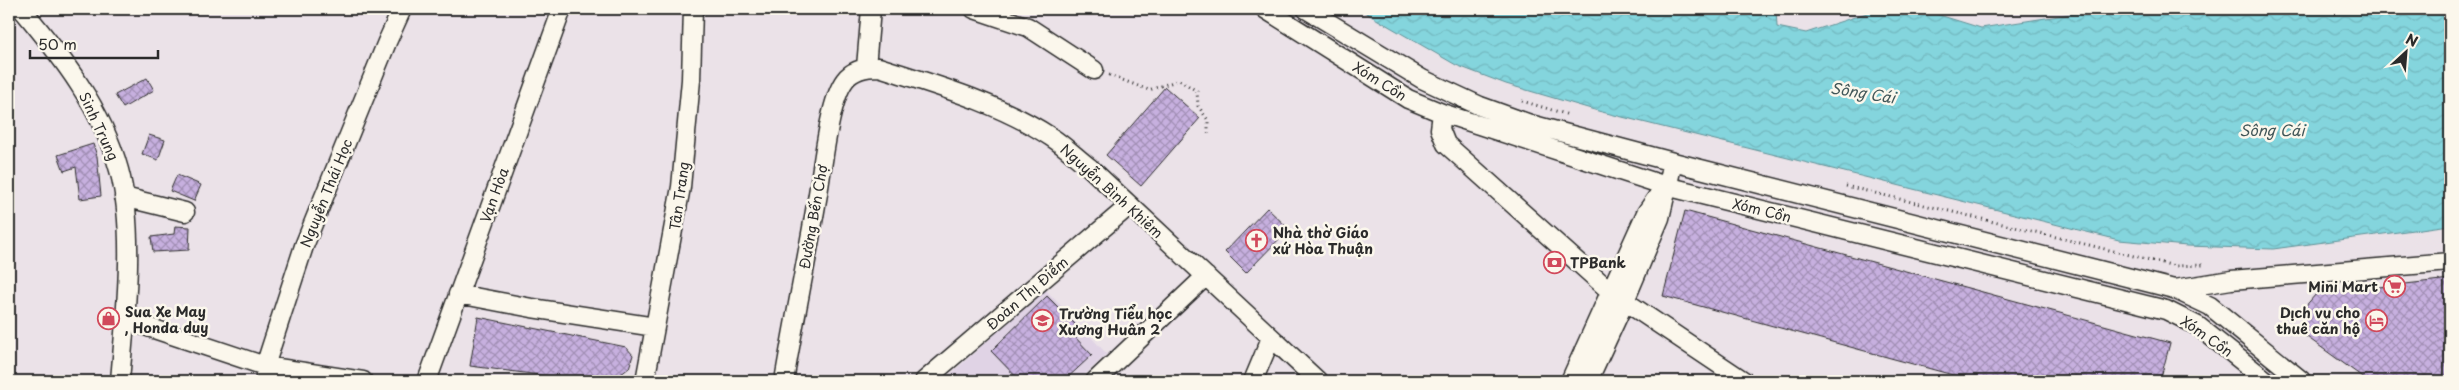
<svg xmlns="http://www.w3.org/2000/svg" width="2459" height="390" viewBox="0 0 2459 390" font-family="'Playpen Sans',sans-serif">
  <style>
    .built { fill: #e0d3e5 }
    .water { fill: url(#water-waves); stroke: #609196 }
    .building { fill: url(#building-cross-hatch); stroke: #2b2b2b }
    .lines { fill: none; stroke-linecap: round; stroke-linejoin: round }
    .minor-casing { stroke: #2b2b2b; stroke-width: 21 }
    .path { stroke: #2b2b2b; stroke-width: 3; stroke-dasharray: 1 4; stroke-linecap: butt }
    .minor { stroke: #fbf7ec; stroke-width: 18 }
    .labels { text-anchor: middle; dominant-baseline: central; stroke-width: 5; stroke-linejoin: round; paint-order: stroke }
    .street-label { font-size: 14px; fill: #2b2b2b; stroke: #fbf7ec }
    .poi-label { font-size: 14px; font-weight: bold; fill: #2b2b2b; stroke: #fbf7ec; text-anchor: start }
    .water-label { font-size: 15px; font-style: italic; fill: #415658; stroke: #fbf7ec }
  </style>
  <defs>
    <pattern id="water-waves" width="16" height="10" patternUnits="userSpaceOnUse" patternTransform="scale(1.25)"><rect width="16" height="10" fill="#84d5dd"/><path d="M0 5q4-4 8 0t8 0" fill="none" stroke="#72b7be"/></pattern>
    <pattern id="building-cross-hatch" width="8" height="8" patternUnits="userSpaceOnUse" patternTransform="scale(1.25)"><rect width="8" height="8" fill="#c7b0df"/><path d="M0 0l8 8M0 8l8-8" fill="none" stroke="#a28fb5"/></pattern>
  </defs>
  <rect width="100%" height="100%" fill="#ebe2e8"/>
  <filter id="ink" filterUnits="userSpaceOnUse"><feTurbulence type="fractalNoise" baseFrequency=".02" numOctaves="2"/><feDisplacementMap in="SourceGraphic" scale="10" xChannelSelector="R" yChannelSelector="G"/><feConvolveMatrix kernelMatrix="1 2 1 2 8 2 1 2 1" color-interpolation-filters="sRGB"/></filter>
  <g filter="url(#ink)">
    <path class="built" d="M1045,289L1107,354L1078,381H943Z"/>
    <path class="water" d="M1359,9H1776L1777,27L1806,33L1879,9H1920L1981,28L2104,9H2450V225L2273,249L2187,246L2119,240L1598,111L1506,84L1456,65Z"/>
    <path class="building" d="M147,78L154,90L123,108L115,95Z
      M1165,87L1200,118L1141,186L1106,155Z
      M149,135L165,140L158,160L142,154Z
      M93,144L97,156L101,196L80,199L76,167L64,171L58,155Z
      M177,175L201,185L194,201L170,191Z
      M1267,208L1289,229L1246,273L1225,252Z
      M1685,211L2170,343L2160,381H1975L1663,296Z
      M175,226L190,227L189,250L153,252L151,237L174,234Z
      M2450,279V381H2368L2300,332L2303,309L2316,294Z
      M1047,296L1079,328L1072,334L1092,355L1064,381H1020L991,351Z
      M478,317L626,347L633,355L629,368L616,378L586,381L470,366Z"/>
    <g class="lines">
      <defs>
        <path id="minor" d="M22,9C62,57 102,108 119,170C136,231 125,318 120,381
          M974,9L1028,27L1094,70
          M1265,9L1408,99L1442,113L1666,186L2166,310L2198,326L2267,381
          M1306,9L1422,79L1480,106L1530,124L1673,162L2174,289L2210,306L2302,381
          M866,67L871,9
          M1442,113L1440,129L1446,144L1611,292L1744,381
          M124,197L185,212
          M2175,289L2231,280L2450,262
          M458,294L532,308L655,327
          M124,319L265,366L363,381
          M265,381V366L304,246L387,42L402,9
          M427,381L562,9
          M645,381L681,187L691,80L693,9
          M784,381C794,322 806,264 816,205C822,176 828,102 845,80C853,69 866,67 879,67C938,86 999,103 1051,137C1065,146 1077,158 1090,168L1318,381
          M924,381L1130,205
          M1095,381L1206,276
          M1253,381L1271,338
          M1570,381L1646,213L1662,190
          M1588,381L1624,303L1660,218L1673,162"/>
      </defs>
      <use href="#minor" class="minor-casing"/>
      <path class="path" d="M1109,75L1149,90L1179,80L1197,91L1198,106L1208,120V137
        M1522,101L1569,115
        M1846,186L2175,266L2205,265"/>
      <use href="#minor" class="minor"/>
    </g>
  </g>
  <defs>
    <symbol id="church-ring" viewBox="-11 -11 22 22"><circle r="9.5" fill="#fbf7ec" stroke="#d1495b" stroke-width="1.5"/><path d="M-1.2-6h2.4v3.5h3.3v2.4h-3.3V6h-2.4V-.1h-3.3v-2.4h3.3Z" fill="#d1495b"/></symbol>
    <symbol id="bank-ring" viewBox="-11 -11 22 22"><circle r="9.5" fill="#fbf7ec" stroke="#d1495b" stroke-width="1.5"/><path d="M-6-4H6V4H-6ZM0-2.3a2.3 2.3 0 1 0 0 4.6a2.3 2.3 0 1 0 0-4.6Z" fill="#d1495b"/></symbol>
    <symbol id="supermarket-ring" viewBox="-11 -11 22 22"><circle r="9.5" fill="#fbf7ec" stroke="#d1495b" stroke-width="1.5"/><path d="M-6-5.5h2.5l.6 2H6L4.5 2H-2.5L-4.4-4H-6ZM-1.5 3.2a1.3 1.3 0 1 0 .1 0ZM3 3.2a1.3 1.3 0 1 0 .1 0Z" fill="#d1495b"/></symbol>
    <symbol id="shop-ring" viewBox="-11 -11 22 22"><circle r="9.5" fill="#fbf7ec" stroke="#d1495b" stroke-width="1.5"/><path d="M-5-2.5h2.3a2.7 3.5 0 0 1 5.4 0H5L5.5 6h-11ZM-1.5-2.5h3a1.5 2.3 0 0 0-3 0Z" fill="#d1495b"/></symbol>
    <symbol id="hotel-ring" viewBox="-11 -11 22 22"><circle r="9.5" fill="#fbf7ec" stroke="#d1495b" stroke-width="1.5"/><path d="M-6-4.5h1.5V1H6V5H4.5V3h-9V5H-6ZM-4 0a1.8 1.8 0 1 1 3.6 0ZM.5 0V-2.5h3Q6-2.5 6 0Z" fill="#d1495b"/></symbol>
    <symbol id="school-ring" viewBox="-11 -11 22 22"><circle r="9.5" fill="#fbf7ec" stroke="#d1495b" stroke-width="1.5"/><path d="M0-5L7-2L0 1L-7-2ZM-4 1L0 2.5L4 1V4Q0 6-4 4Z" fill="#d1495b"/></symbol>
  </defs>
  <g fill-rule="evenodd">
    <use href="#church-ring" x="1244" y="228" width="25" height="25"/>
    <use href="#bank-ring" x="1542" y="250" width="25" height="25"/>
    <use href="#supermarket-ring" x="2382" y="274" width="25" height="25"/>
    <use href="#shop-ring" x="96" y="306" width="25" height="25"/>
    <use href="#hotel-ring" x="2364" y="308" width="25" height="25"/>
    <use href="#school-ring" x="1030" y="308" width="25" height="25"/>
  </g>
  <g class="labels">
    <g class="street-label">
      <text transform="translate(1380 81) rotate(32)">Xóm Cồn</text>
      <text transform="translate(99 126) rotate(65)">Sinh Trung</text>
      <text transform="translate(1112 191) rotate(42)">Nguyễn Bình Khiêm</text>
      <text transform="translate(326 193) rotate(-68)">Nguyễn Thái Học</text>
      <text transform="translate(494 195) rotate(-70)">Vạn Hòa</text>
      <text transform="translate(679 196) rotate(-82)">Tân Trang</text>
      <text transform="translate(1762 210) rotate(14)">Xóm Cồn</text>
      <text transform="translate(813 217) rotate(-80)">Đường Bến Chợ</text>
      <text transform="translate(1027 293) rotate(-41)">Đoàn Thị Điểm</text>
      <text transform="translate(2207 336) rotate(35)">Xóm Cồn</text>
    </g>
    <g class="poi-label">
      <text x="1273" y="232">Nhà thờ Giáo<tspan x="1273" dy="16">xứ Hòa Thuận</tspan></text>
      <text x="1570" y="262">TPBank</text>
      <text x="2378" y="286" text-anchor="end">Mini Mart</text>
      <text x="125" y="311">Sua Xe May<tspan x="125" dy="16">, Honda duy</tspan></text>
      <text x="2360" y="312" text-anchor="end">Dịch vụ cho<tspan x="2360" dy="16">thuê căn hộ</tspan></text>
      <text x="1059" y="313">Trường Tiểu học<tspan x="1059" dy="16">Xương Huân 2</tspan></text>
    </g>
    <g class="water-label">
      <text transform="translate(1863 92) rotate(9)">Sông Cái</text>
      <text x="2272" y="129">Sông Cái</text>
    </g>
  </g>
  <rect width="2459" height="390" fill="none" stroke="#fbf7ec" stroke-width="30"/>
  <rect x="15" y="15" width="2429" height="360" fill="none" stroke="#2b2b2b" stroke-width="2" filter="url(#ink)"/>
  <g transform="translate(2406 52) rotate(26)" stroke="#fbf7ec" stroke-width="4" paint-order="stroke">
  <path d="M0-4L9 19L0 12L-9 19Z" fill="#2b2b2b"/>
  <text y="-8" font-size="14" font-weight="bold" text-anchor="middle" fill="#2b2b2b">N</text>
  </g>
  <path d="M30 50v8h128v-8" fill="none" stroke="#2b2b2b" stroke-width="2.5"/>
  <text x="38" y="50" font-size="15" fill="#2b2b2b" stroke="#fbf7ec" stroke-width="4" paint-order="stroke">50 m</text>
</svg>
